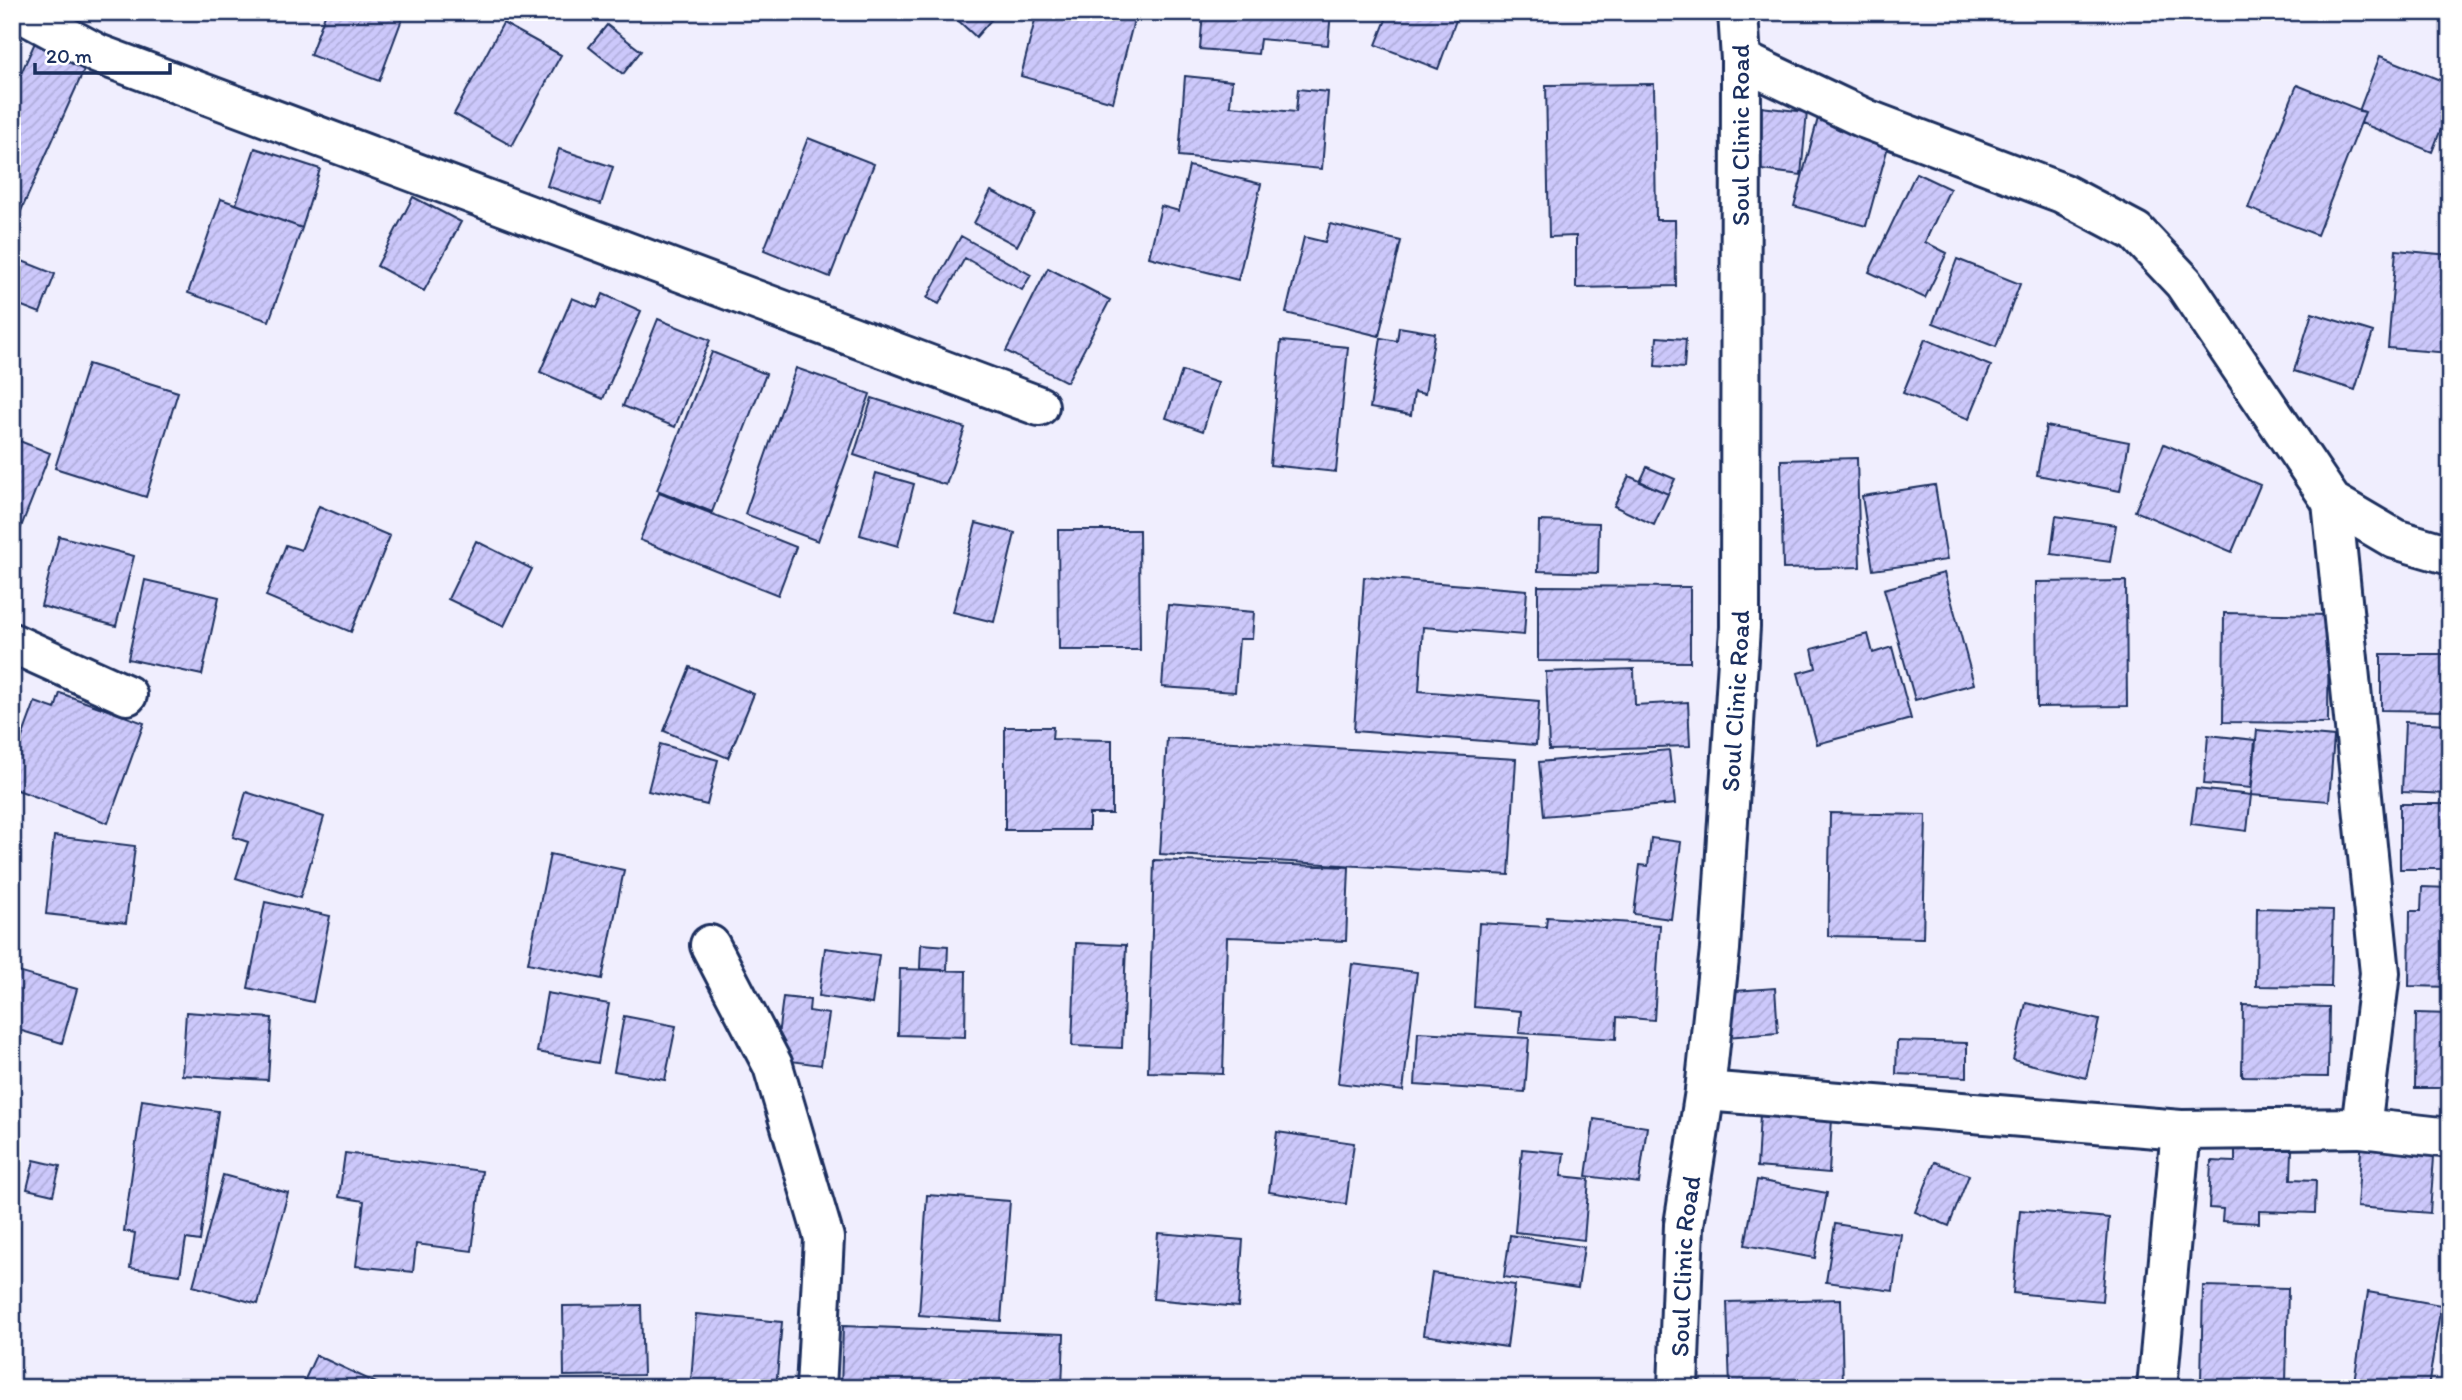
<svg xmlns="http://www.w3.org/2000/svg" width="2462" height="1400" viewBox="0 0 2462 1400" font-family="Itim,sans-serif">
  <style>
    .building { fill: url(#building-hatch); stroke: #1b2f5e; stroke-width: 2 }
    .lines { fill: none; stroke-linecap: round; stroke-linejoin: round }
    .street-casing { stroke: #1b2f5e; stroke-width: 44 }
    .street { stroke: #fff; stroke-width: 38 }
    .labels { text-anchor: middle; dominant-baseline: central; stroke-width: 7; stroke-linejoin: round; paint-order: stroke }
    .street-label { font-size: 26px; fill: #1b2f5e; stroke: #fff }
  </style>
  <defs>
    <pattern id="building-hatch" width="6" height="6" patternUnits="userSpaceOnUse" patternTransform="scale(1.75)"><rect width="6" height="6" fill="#ccc8fb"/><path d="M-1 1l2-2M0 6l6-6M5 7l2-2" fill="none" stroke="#afacda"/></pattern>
  </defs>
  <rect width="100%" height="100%" fill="#f0eefe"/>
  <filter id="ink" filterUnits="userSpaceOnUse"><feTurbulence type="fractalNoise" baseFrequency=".0143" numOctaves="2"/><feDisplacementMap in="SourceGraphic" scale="14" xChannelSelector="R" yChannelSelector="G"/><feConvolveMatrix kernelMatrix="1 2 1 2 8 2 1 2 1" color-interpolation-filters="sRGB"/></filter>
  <g filter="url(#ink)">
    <path class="building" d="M326,12H386L402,19L379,81L310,55Z
      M949,12H998L976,37Z
      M1037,12H1136L1113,102L1021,76Z
      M1203,12H1331L1328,45L1260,39L1258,54L1200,49Z
      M1389,12H1459L1438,69L1376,45Z
      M503,23L561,55L512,146L454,114Z
      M607,25L641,51L623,74L589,47Z
      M37,38L88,61L12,231V93Z
      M2380,56L2450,84V106L2432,152L2361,123L2365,112L2359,111Z
      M1185,76L1232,81L1230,106L1296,112L1298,89L1328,92L1322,169L1179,156Z
      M1654,84L1656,220H1675L1676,286L1576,288V236L1549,237L1546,85Z
      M2297,85L2365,112L2317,235L2248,208Z
      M1751,106L1807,112L1801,175L1745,168Z
      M1820,111L1889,143L1866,226L1794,206Z
      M808,138L874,164L830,277L764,250Z
      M255,148L320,169L302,228L236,204Z
      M559,149L613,167L601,204L547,186Z
      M1189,166L1261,184L1238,280L1149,257L1161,206L1179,211Z
      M1916,173L1950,189L1925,242L1947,253L1925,298L1869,272Z
      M991,191L1034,213L1017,246L974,223Z
      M413,197L461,222L424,291L377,266Z
      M221,199L302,228L269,321L188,293Z
      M1330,224L1401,241L1379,336L1286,313L1304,237L1325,242Z
      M961,236L1031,275L1022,290L965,258L939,304L927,298Z
      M2396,250L2450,255V353L2388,348Z
      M12,257L55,274L40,313L12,302Z
      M1957,259L2020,284L1996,347L1933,323Z
      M1048,268L1110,300L1067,382L1006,351Z
      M603,294L641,311L603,399L540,372L572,298L597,308Z
      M2312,313L2373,332L2355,390L2294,371Z
      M658,319L710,340L675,427L623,406Z
      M12,325L19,327L12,345Z
      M1399,327L1435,333L1425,394L1414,392L1411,415L1370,408L1381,338L1397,341Z
      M1657,337L1686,339L1684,368L1655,366Z
      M1925,339L1991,366L1969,419L1903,393Z
      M1281,341L1348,347L1336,472L1270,465Z
      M712,352L766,374L712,512L657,490Z
      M88,364L178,392L146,497L55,468Z
      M796,368L870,394L818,541L745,514Z
      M1182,371L1218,383L1203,431L1166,418Z
      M872,398L965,428L946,485L854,455Z
      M2046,426L2129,442L2120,491L2037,475Z
      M12,438L50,453L12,550Z
      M2164,444L2260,485L2232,552L2135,511Z
      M1857,458L1860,567L1783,569L1781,460Z
      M1647,467L1675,479L1668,494L1640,482Z
      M876,473L914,484L898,546L860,535Z
      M1629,476L1668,494L1654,525L1614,506Z
      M1935,485L1947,560L1873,570L1862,496Z
      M659,493L796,547L778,595L640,540Z
      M319,506L390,536L351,632L266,596L286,545L301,550Z
      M2056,516L2116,525L2110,562L2051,554Z
      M1539,521L1599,523L1598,573L1538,571Z
      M976,523L1015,533L994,622L953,612Z
      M1058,530H1139L1140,650H1059Z
      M59,536L134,556L116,626L41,606Z
      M476,541L532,569L504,626L448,599Z
      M1944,573L1974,684L1915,700L1884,589Z
      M1364,577L1527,590L1524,635L1423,627L1419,691L1539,701L1536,745L1354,731Z
      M145,580L219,597L202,675L128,659Z
      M2126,581L2127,706L2037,707L2036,582Z
      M1538,586L1690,587V662L1538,661Z
      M1168,605L1254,612L1252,639H1239L1235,692L1162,687Z
      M2224,613L2329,615L2328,723L2223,722Z
      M1868,634L1873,653L1892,647L1911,719L1817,744L1798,673L1816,668L1812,649Z
      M2381,654H2450V711L2381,710Z
      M690,667L754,694L728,758L664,731Z
      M1634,669L1635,705L1688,702L1690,746L1549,750L1546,672Z
      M60,693L144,723L108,823L12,788V765L35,702L55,709Z
      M2405,722L2450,724V794L2402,792Z
      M1005,727H1053L1052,739L1112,740V814H1089V830H1005Z
      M2257,730L2334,737L2329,801L2251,795Z
      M2208,735L2255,740L2251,788L2204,784Z
      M1167,738L1516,759L1509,875L1160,854Z
      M660,744L718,760L707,805L648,791Z
      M1669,750L1675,804L1544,816L1539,762Z
      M2196,789L2251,795L2247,831L2191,824Z
      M246,792L324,817L300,898L236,878L248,842L233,837Z
      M2400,804H2450V869H2400Z
      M1830,813L1926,815L1923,938L1828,936Z
      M54,836L135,846L126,923L46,914Z
      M1651,838L1681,842L1671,919L1634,914L1640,865L1648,866Z
      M550,854L624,870L602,979L528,963Z
      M1154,860L1349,867L1346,941L1227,937L1223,1074L1148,1072Z
      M2422,887L2450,888V987L2409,986L2410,911H2421Z
      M265,902L330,916L313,1002L248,988Z
      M2257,908L2333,910L2331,987L2256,986Z
      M1547,917L1660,925L1654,1020L1617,1017L1616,1039L1519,1033L1521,1011L1474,1007L1479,923L1546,927Z
      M1076,943L1126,945L1122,1048L1072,1046Z
      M921,944L948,946L947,970L920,969Z
      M825,948L879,955L872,1004L819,996Z
      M1352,964L1417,972L1403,1091L1338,1083Z
      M900,969L966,971L965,1037L898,1035Z
      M18,972L77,989L62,1043L12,1028V993Z
      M1775,988L1778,1033L1726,1037L1722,992Z
      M547,993L609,1004L598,1063L537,1052Z
      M783,997L810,1000L809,1011L829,1014L821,1065L775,1059Z
      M2026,1003L2099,1020L2086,1078L2013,1060Z
      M2243,1005L2329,1007L2328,1077L2242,1076Z
      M186,1012L272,1018L268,1080L182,1075Z
      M2416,1013L2450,1014V1088H2415Z
      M624,1016L676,1026L665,1080L614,1071Z
      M1418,1032L1529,1038L1525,1092L1415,1085Z
      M1897,1041L1967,1043V1077L1896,1074Z
      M142,1100L218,1111L200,1241L186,1239L180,1275L130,1268L135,1233L124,1231Z
      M1760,1114L1832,1118L1829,1173L1757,1167Z
      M1594,1119L1647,1127L1639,1183L1586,1176Z
      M1277,1132L1354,1143L1346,1204L1269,1192Z
      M2362,1137L2435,1143L2430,1213L2357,1207Z
      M2235,1148L2292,1150L2291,1179L2316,1180L2315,1213L2259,1211V1223L2222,1221L2223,1209L2209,1208L2211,1161L2235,1162Z
      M1522,1149L1564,1153L1561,1176L1589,1179L1584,1240L1515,1232Z
      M345,1153L482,1171L472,1251L416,1244L413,1272L356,1266L364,1201L339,1197Z
      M34,1160L60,1166L53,1195L27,1189Z
      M1935,1162L1969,1175L1949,1226L1915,1212Z
      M223,1175L288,1193L258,1304L193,1286Z
      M1757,1180L1827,1193L1815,1258L1745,1245Z
      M927,1195L1010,1201L1001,1321L919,1315Z
      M2020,1210L2109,1218L2102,1301L2013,1293Z
      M1835,1224L1901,1234L1893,1291L1826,1282Z
      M12,1226L19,1227L15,1306H12Z
      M1158,1233L1243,1240L1238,1307L1153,1299Z
      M1510,1235L1584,1247L1578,1288L1504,1277Z
      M1432,1273L1515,1285L1507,1347L1423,1335Z
      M2203,1286L2288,1288L2286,1384L2201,1382Z
      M2368,1292L2441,1305L2428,1388H2353Z
      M1841,1299L1843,1388H1730L1727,1302Z
      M641,1305L643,1375L564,1376L563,1306Z
      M696,1314L782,1322L776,1388L691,1382Z
      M843,1326L1064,1334L1062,1388H841Z
      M316,1355L385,1387L384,1388H301Z"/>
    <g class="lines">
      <defs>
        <g id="street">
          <path d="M20,12L98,54L1039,406"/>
          <path d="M1741,60L1866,119L2062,193L2136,232L2184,283L2332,502L2395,539L2450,555"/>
          <path d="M12,643L127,695"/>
          <path d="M710,945L773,1066L824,1238L816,1388"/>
          <path d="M1705,1091L2181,1130L2361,1128L2380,973L2332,502"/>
          <path d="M2361,1128L2450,1138"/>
          <path id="s1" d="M1678,1388L1684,1225L1705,1091L1720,949L1740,627L1741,60L1738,12"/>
          <path d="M2157,1388L2181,1130"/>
        </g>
      </defs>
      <use href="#street" class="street-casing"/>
      <use href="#street" class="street"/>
    </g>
  </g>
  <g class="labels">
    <g class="street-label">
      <text transform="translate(1740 135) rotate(-90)">Soul Clinic Road</text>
      <text stroke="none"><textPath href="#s1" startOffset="690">Soul Clinic Road</textPath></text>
      <text stroke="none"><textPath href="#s1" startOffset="122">Soul Clinic Road</textPath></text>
    </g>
  </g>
  <rect width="2462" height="1400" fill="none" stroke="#fff" stroke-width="42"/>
  <rect x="21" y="21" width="2420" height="1358" fill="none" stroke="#1b2f5e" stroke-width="2.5" filter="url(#ink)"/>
  <path d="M35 63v10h135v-10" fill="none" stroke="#1b2f5e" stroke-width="3.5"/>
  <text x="46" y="63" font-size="21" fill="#1b2f5e" stroke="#ffffff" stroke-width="5" paint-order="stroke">20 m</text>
</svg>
